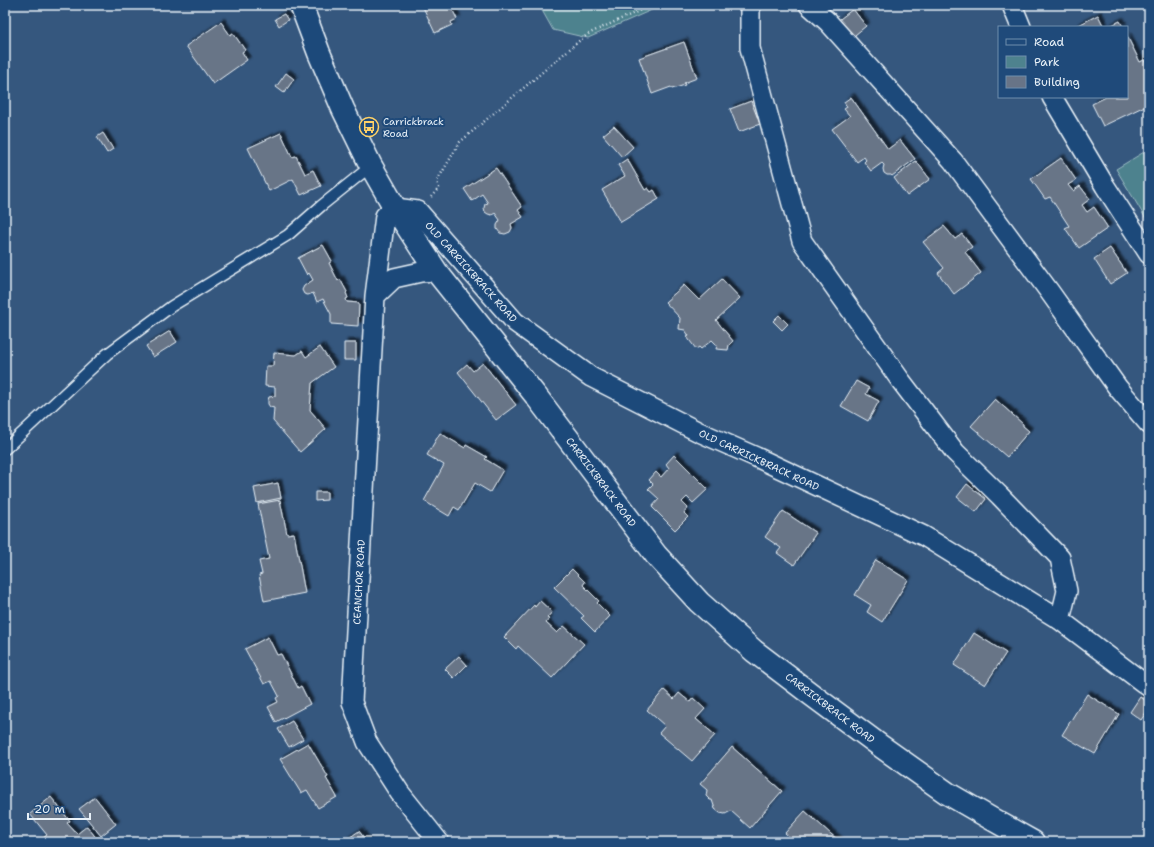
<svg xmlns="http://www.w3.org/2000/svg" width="1154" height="847" viewBox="0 0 1154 847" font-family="'Shantell Sans',sans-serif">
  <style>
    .green { fill: #4e828e; stroke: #9bbac3 }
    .building { fill: #687487; stroke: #e8f1f8; filter: url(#shadow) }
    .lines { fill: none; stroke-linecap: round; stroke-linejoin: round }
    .lane-casing { stroke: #e8f1f8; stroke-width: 13 }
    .street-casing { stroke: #e8f1f8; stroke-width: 22 }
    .secondary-casing { stroke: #e8f1f8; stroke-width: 25 }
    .path { stroke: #e8f1f8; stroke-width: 2.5; stroke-dasharray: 1 3; stroke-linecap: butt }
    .lane { stroke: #1f4a7a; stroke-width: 10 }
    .street { stroke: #1f4a7a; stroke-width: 19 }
    .secondary { stroke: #1f4a7a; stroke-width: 22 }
    .labels { text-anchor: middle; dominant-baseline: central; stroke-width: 4; stroke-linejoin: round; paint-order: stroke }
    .poi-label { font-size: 10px; fill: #e8f1f8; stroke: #1f4a7a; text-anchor: start }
    .street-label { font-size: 10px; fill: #e8f1f8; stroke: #1f4a7a }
  </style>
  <defs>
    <filter id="shadow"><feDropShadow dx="3.5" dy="-3.5" stdDeviation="1" flood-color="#0009"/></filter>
  </defs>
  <rect width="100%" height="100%" fill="#35577e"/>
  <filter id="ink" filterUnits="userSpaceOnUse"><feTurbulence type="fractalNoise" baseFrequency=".025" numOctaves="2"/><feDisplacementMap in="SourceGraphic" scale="8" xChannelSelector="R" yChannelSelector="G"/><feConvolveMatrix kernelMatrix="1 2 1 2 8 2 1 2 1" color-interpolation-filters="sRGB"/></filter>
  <g filter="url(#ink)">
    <path class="green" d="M539,5H663L588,38L553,30Z
      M1149,149V224L1116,169Z"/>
    <path class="building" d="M422,5H450L457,19L451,22L452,25L435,33Z
      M853,9L866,26L850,39L836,22Z
      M284,14L288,20L279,26L275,19Z
      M1098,15L1104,27H1075Z
      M1120,21L1123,27H1108Z
      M221,22L230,35L233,33L245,50L242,52L247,60L213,84L186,46Z
      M1127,36L1140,62L1144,60L1149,70V104L1103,126L1092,104L1106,97H1127Z
      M684,42L697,78L684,83L685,85L672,89L671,87L652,94L639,58Z
      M286,73L294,79L284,93L276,87Z
      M851,97L888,149L900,140L915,159L892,176L891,175H887L884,173L883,169L884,165L882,163L871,171L864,162L866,160L864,157L857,162L832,129L850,116L844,109L847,107L844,102Z
      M751,101L760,124L739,132L730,109Z
      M614,126L633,147L622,157L603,135Z
      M103,133L113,149L107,153L97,137Z
      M281,133L292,157L296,156L305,174L313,170L321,186L301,195L293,179L269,191L248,148Z
      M1061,158L1076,180L1068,185L1073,191L1080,186L1090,199L1082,205L1087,212L1094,207L1108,228L1079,248L1065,228L1069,226L1050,197L1045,199L1031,179Z
      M627,159L645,190L648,188L651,192L654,190L659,199L621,222L602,190L625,176L618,165Z
      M916,161L930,179L907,196L894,178Z
      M496,168L522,207L518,210L523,217L511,224L512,228L510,232L505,234L500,233L497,229V225L500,220L495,213L492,215L488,214L485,212L484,208L485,204L488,203L482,194L472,201L464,189Z
      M944,226L955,239L962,234L972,247L965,252L981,273L954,294L938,273L944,268L923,242Z
      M323,245L332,261L329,263L338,281L340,279L347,292L346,293L348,298L346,299L347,302L359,303L358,326L331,324V314L323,299L317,302L313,293L308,295L304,294L302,290L304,286L313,280L309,273L307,275L298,258Z
      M1110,248L1127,273L1110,284L1094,259Z
      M722,279L740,298L716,320L733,341L729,345L728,350L716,349L717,345L712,340L701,349L699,347L696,349L687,337L689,336L685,330L679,329L680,318L665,302L684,285L699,300Z
      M779,315L788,324L782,330L773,321Z
      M170,331L177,342L153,357L146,346Z
      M344,343H356V360H344Z
      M320,347L334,367L312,383L310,410L326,429L300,452L273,421L274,408L270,407L268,404V400L269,397L275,396V387L265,386L266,366H273L274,353L296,355L302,351L306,357Z
      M483,363L516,405L496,420L458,372L467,364L473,371Z
      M856,381L869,388L866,394L879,401L868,421L841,406Z
      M995,399L1023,424V426L1029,431L1007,457L971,426Z
      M440,433L465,448L466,445L487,457L485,459L503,470L490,492L475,483L459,510L454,507L449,516L424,501L444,465L427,455Z
      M674,455L708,489L693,503L687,497L682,502L688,508L684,513L688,517L675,530L652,507L659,499L648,489L653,484L649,480L656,472L661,477L669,468L666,464Z
      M278,483L281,498L257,503L254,488Z
      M967,484L986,499L976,512L957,497Z
      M315,492H327V500L315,501Z
      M280,500L287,534L294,533L305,593L264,601L259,575L262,574L259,561L269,559L258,504Z
      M783,511L816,533L794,565L777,553L781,548L765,537Z
      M876,560L908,580L882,622L867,612L871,605L855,595Z
      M572,569L585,582L583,585L599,601L597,603L610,616L595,632L581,618L584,616L554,587Z
      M540,601L552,612L547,618L549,619L546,623L557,633L564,626L584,644L552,678L518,646L516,649L504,637L534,605L535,607Z
      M974,633L1006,653L985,685L954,665Z
      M268,637L277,655L281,654L298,688L301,686L310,704L276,722L268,707L278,702L276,698L279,696L271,681L264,684L245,649Z
      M459,656L467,665L454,678L445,669Z
      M664,690L674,699L679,693L690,702L693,698L705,709L696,719L715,735L692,761L659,733L665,726L647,710Z
      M1087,694L1119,714L1095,754L1062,735Z
      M1140,697L1149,702V708L1141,720L1130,712Z
      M292,721L303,739L289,747L278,729Z
      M308,743L328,777L326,778L337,797L318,808L307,790L301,793L280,759Z
      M732,747L782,791L750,828L731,811L725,814L720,813L715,809L712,800H710L706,796L707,790L700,784Z
      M51,797L70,821L67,823L77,834L87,826L97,839L94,842H38L47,835L30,814Z
      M95,797L116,824L101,836L79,809Z
      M805,811L840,842H795L785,833Z
      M359,831L367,842H347L346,840Z"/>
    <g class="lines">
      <defs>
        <path id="lane" d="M5,449L107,354L172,306L288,235L321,206L371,166"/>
        <path id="street" d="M752,5L750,7V48L802,241L901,381L955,452L1000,496L1060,558L1067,591L1060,620
          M809,5L828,22L953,161L1049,291L1118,388L1149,424
          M1012,5L1021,27
          M1052,97L1105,186L1149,254
          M375,296L394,278L421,272L436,271
          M439,842L400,793L367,742L352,702L375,296L385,216L395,208L418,211L515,322L591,377L697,431L756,457L924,536L1060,620L1149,687"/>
        <path id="secondary" d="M301,5L319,53L343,109L371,166L395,208L436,271L536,396L656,555L699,602L754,651L812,695L882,747L947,793L990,818L1033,842"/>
      </defs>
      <use href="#lane" class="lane-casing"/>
      <use href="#street" class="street-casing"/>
      <use href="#secondary" class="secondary-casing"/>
      <path class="path" d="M431,197L439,188L437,181L460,142L579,41L590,33L652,5"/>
      <use href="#lane" class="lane"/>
      <use href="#street" class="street"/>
      <use href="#secondary" class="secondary"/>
    </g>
  </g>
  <defs>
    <symbol id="bus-ring" viewBox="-11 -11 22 22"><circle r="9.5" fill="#1f4a7a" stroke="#ffd166" stroke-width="1.5"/><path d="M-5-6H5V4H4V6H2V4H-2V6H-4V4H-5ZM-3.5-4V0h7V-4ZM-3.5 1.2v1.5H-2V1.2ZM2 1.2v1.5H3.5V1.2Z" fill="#ffd166"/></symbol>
  </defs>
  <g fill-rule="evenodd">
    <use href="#bus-ring" x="358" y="116" width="22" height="22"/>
  </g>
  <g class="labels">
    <g class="poi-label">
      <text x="383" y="121">Carrickbrack<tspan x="383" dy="12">Road</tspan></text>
    </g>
    <g class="street-label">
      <text transform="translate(471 272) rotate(48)">OLD CARRICKBRACK ROAD</text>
      <text transform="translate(759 460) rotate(25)">OLD CARRICKBRACK ROAD</text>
      <text transform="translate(601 482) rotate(53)">CARRICKBRACK ROAD</text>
      <text transform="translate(359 582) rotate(-87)">CEANCHOR ROAD</text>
      <text transform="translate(830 708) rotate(37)">CARRICKBRACK ROAD</text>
    </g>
  </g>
  <rect width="1154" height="847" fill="none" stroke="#1f4a7a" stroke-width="20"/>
  <rect x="10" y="10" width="1134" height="827" fill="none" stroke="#e8f1f8" stroke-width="1.5" filter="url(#ink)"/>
  <rect x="998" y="26" width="130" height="72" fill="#1f4a7a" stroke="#6f8dac"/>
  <rect x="1006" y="39" width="20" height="6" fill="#1f4a7a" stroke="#6f8dac"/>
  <text x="1034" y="46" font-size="12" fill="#e8f1f8">Road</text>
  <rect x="1006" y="56" width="20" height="12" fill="#4e828e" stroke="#6f8dac"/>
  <text x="1034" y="66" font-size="12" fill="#e8f1f8">Park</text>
  <rect x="1006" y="76" width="20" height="12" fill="#687487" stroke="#6f8dac"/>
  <text x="1034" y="86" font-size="12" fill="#e8f1f8">Building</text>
  <path d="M28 813v6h62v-6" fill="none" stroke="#e8f1f8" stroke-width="2"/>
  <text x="34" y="813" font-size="12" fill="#e8f1f8" stroke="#1f4a7a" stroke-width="3" paint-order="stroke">20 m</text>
</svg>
